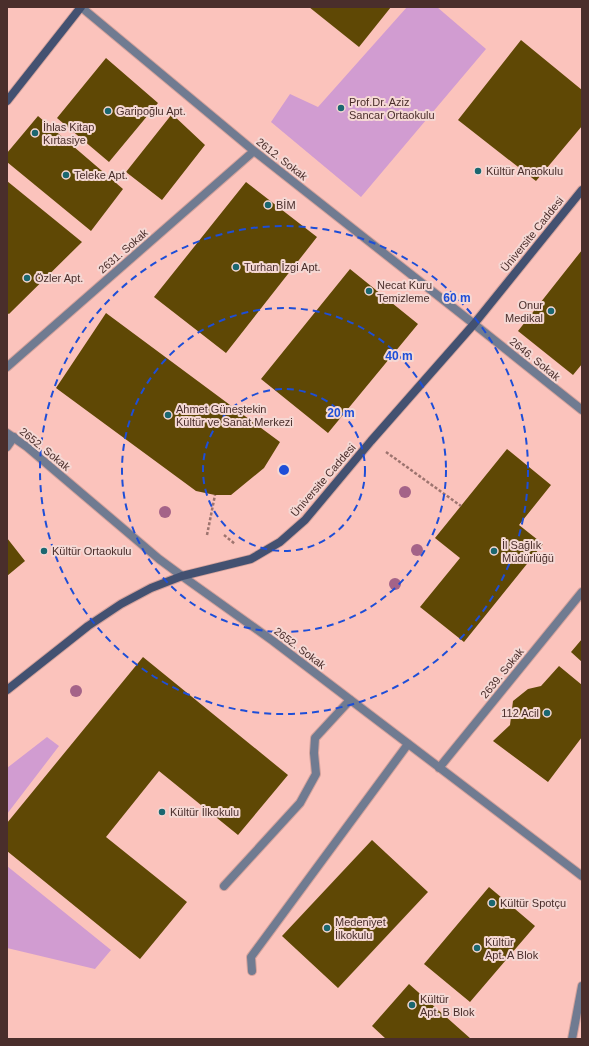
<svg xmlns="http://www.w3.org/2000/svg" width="589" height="1046" viewBox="0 0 589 1046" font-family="Helvetica,sans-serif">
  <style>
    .green { fill: #d19cd1 }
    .building { fill: #5f4805 }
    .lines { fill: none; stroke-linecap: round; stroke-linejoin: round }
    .lane-casing { stroke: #d4a29c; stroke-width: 10 }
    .street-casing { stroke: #d4a29c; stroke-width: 10 }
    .secondary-casing { stroke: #d4a29c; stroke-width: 10 }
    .path { stroke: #9d746f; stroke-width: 2.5; stroke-dasharray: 3 2; stroke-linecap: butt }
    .lane { stroke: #707b91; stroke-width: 8 }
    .street { stroke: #707b91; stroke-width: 8 }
    .secondary { stroke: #435171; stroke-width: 8 }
    .tree { fill: #a46388 }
    .ring { fill: none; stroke: #1d4ed8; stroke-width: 2; stroke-dasharray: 7 5 }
    .poi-dot { fill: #1b6770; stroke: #f5d8d4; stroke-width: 1.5 }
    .labels { text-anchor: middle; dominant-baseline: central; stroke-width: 4; stroke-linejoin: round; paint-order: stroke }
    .poi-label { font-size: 11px; fill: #4a2e2b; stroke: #f5d8d4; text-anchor: start }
    .street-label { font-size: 11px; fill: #4a2e2b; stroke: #f5d8d4 }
    .centre { fill: #1d4ed8; stroke: #f5d8d4; stroke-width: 2 }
    .ring-label { font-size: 12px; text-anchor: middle; font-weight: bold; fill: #1d4ed8; stroke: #f5d8d4; stroke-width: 4; stroke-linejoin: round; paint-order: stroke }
  </style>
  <rect width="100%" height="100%" fill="#fbc3bc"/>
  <path class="green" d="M407,7H437L486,49L361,197L271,122L290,94L318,107Z
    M47,737L59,746L7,814V768Z
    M7,866L111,950L95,969L7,948Z"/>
  <path class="building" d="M309,7H391L359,47Z
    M521,40L582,90V126L536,181L458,120Z
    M106,58L158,103L109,162L57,118Z
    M172,114L205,145L162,200L126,172Z
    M38,116L123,189L91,231L7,162V153Z
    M7,181L82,242L9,314L7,313Z
    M246,182L317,237L226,353L154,297Z
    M582,250V364L573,375L518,331Z
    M350,269L418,324L328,433L261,379Z
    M106,313L280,442L264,468L231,495H215L196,491L56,388Z
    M507,449L551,485L519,525L543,544L464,642L420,607L460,558L435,538Z
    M7,538L25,561L7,576Z
    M582,639V662L571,652Z
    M143,657L288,775L238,835L159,771L106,837L187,902L140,959L7,851V823Z
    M559,666L582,685V737L548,782L493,741L510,725L513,701L528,689L541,686Z
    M372,840L428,892L338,988L282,936Z
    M489,887L535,926L470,1002L424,964Z
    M409,984L471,1039H386L372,1026Z"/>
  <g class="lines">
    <defs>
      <path id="lane" d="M7,447L14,437
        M224,886L300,803L316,774L314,753L315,738L350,700
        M252,971L251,957L408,744"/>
      <path id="street" d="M81,7L254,151L474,324L582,410
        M7,367L254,151
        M7,433L27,447L159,559L182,576L273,641L582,876
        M439,768L582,592
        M572,1039L582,986"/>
      <path id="secondary" d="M7,101L81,7
        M7,690L88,626L121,604L151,588L182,576L251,559L280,542L305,520L371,441L474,324L582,190"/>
    </defs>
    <use href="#lane" class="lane-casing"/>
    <use href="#street" class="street-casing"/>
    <use href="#secondary" class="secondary-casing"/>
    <path class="path" d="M386,452L461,506
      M207,535L215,495
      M224,535L235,544"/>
    <use href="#lane" class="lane"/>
    <use href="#street" class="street"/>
    <use href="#secondary" class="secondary"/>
  </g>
  <g class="tree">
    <circle cx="405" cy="492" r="6"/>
    <circle cx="165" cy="512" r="6"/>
    <circle cx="417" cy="550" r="6"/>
    <circle cx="395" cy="584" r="6"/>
    <circle cx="76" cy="691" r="6"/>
  </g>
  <g class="ring">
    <circle cx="284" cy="470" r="81"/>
    <circle cx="284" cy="470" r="162"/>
    <circle cx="284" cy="470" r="244"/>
  </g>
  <g class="poi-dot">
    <circle cx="341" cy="108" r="4"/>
    <circle cx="108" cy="111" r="4"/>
    <circle cx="35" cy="133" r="4"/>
    <circle cx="478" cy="171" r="4"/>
    <circle cx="66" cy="175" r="4"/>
    <circle cx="268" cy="205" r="4"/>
    <circle cx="236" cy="267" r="4"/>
    <circle cx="27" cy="278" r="4"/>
    <circle cx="369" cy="291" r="4"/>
    <circle cx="551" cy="311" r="4"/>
    <circle cx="168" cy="415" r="4"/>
    <circle cx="44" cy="551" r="4"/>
    <circle cx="494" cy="551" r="4"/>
    <circle cx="547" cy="713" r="4"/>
    <circle cx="162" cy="812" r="4"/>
    <circle cx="492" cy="903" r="4"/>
    <circle cx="327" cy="928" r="4"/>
    <circle cx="477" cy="948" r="4"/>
    <circle cx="412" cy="1005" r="4"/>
  </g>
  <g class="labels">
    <g class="poi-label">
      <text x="349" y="102">Prof.Dr. Aziz<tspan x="349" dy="13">Sancar Ortaokulu</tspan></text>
      <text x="116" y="111">Garipoğlu Apt.</text>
      <text x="43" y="127">İhlas Kitap<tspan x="43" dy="13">Kırtasiye</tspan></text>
      <text x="486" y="171">Kültür Anaokulu</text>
      <text x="74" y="175">Teleke Apt.</text>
      <text x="276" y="205">BİM</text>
      <text x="244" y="267">Turhan İzgi Apt.</text>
      <text x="35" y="278">Özler Apt.</text>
      <text x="377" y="285">Necat Kuru<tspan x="377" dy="13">Temizleme</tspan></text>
      <text x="543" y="305" text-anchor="end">Onur<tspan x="543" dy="13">Medikal</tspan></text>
      <text x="176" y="409">Ahmet Güneştekin<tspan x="176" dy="13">Kültür ve Sanat Merkezi</tspan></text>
      <text x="502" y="545">İl Sağlık<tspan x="502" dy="13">Müdürlüğü</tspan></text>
      <text x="52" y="551">Kültür Ortaokulu</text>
      <text x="539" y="713" text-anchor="end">112 Acil</text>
      <text x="170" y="812">Kültür İlkokulu</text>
      <text x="500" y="903">Kültür Spotçu</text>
      <text x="335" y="922">Medeniyet<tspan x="335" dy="13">İlkokulu</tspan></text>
      <text x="485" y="942">Kültür<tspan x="485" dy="13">Apt. A Blok</tspan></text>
      <text x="420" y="999">Kültür<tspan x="420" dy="13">Apt. B Blok</tspan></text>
    </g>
    <g class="street-label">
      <text transform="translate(282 159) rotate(38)">2612. Sokak</text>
      <text transform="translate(532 234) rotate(-51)">Üniversite Caddesi</text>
      <text transform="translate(123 251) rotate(-41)">2631. Sokak</text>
      <text transform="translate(535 359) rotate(39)">2646. Sokak</text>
      <text transform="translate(45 449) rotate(39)">2652. Sokak</text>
      <text transform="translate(323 480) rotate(-49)">Üniversite Caddesi</text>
      <text transform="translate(300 648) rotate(37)">2652. Sokak</text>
      <text transform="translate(502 673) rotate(-51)">2639. Sokak</text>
    </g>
  </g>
  <circle cx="284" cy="470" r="6" class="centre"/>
  <g class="ring-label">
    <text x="457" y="302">60 m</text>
    <text x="399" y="360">40 m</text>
    <text x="341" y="417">20 m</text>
  </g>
  <rect width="589" height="1046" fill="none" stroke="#4a2e2b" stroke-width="16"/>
</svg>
